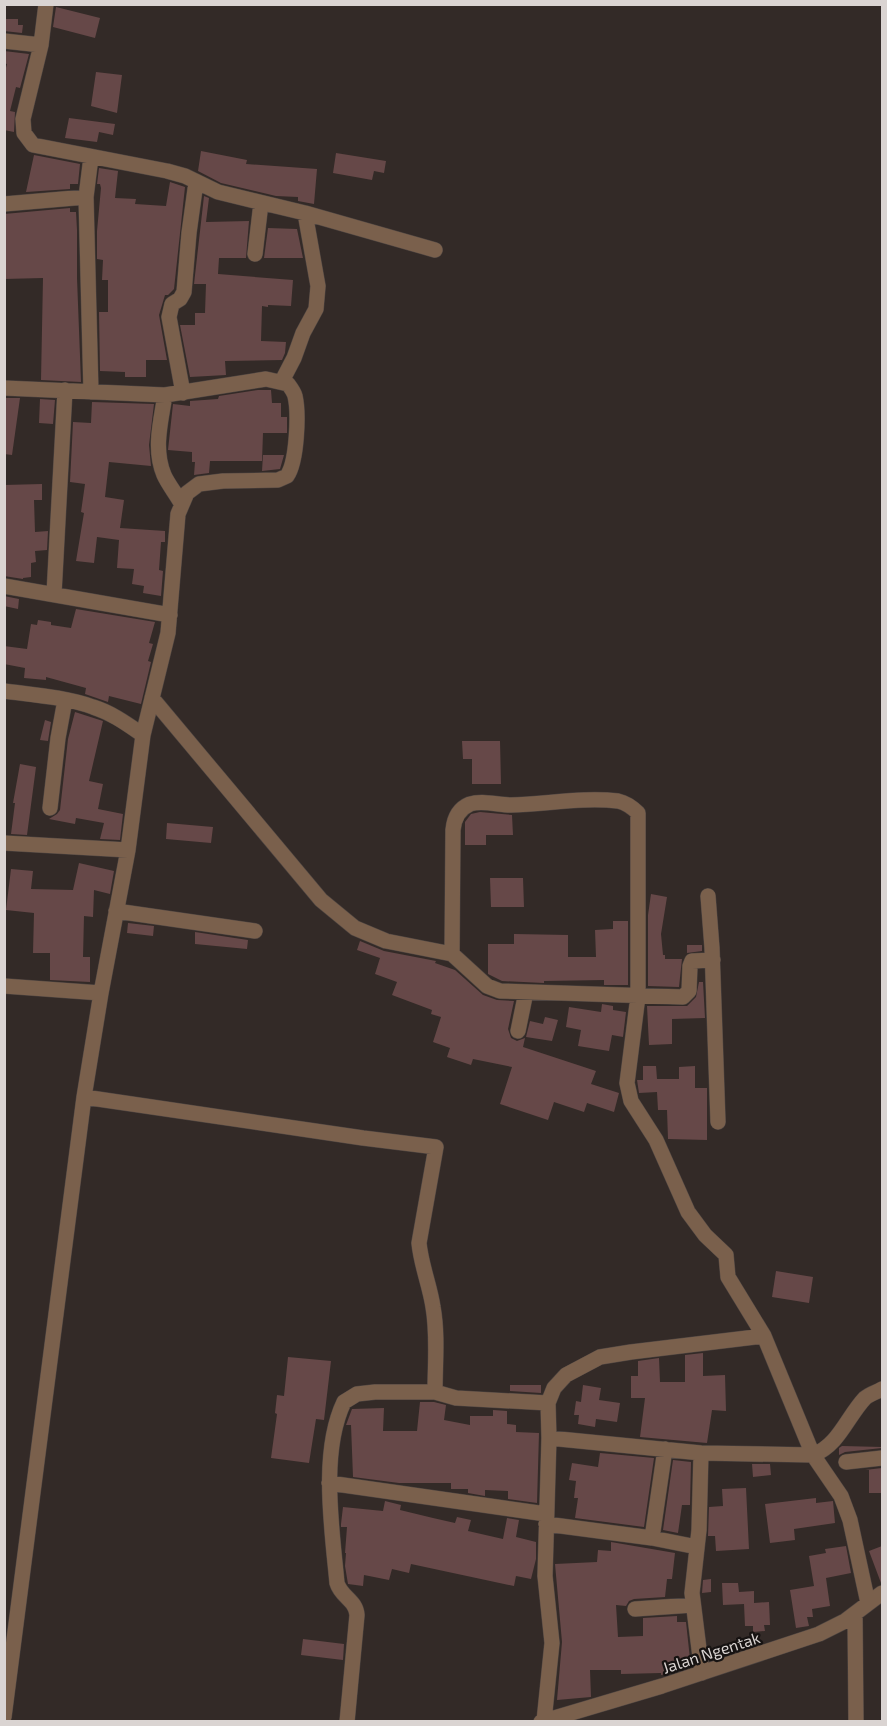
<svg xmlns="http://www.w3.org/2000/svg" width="887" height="1726" viewBox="0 0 887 1726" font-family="'Exo 2',sans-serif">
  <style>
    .building { fill: #664848 }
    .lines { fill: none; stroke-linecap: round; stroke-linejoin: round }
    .minor-casing { stroke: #4e4542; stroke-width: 16 }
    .minor { stroke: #7a604c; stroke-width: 15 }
    .labels { text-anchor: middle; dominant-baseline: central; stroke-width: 4.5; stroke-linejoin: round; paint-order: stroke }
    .street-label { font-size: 16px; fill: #dad4d2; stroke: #171312 }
  </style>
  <rect width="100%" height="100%" fill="#332a27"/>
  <path class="building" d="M56,7L100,18L95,38L53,27Z
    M4,19H18V25H23L22,33L4,31Z
    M4,51L29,54L20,88L16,87L10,111L15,112L14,132L4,130V75L7,64L4,63Z
    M96,72L122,75L117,113L91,106Z
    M69,118L115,124L113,135L99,132L97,142L65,138Z
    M201,151L247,160L246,164L317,169L314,204L298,201V197L276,196L221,183L198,171Z
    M336,153L386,161L384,173L374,171L372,180L333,173Z
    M34,155L80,164L78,184H70V189L26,192Z
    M99,168L118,171L115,198L136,199L135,204L166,206L170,182L185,187L174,289L168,295H165L159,315L167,360H146V377H125V372L100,371L99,312H108V280H102L103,260L97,259V231L101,188L100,184H97Z
    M204,196L209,198L206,222L249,221L246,258H219L218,274L293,280L291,306L268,305V307L262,306L261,341L286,342L285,353L282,360L225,361L226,375L190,377L180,325H195V313H205L206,284H194Z
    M70,208V212H76L77,230V278L81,382L41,380L43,278L4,279V214Z
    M268,228L297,229L303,258H264Z
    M258,390H271L272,403H281V417H287V433H263L262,461H210L209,473L194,475L195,462H192V452L168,450L173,404L190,406V401L218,399L219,396Z
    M4,398H20L12,455L4,454Z
    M40,399L55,400L53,424L39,423Z
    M92,402L154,404L149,445L151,466L109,462L105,497L124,500L120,528L165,531V542H161L159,570L163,571L161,596L143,593L144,586L132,584L134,569L117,568L119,540L97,537L94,563L76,561L84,513L81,512L85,484L70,482L73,422L91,423Z
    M263,455H284L280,469L262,471Z
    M42,484V500H34L35,532L48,531L47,550L35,551L36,562L31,563V577L23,578V579L4,576V485Z
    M4,596L19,599L18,609L4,606Z
    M76,609L155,622L149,643L153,644L148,661L151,662L141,704L109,696L108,702L85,694L86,688L46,677V680L24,678L25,668L4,664V646L27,649L31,624L37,625L38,620L51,622V625L71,628Z
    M75,712L103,721L89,781L103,784L98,809L123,814L120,840L100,839L104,823L76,818L75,824L49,819L57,814L60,810L68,739Z
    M45,720L51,722L48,741L40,740Z
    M462,741H500L501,784H472V759H463Z
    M20,764L36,767L27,835L11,834L15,803H13Z
    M480,812L512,815L513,835H486V845H465V822L471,814Z
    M167,823L213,827L211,843L166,839Z
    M79,863L114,871L110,894L94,890L93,917L84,916L83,957H90V982L50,980V953H33L34,913L6,910L11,869L33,871L31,889L73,890Z
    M490,878H523L524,907H491Z
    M651,894L667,897L661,934L663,955H665V959H682L679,987L648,986V915Z
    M613,921H628V985H604V980L544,981V983L502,981L488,974V944H514V934L568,935V957H596L595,930L613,929Z
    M128,923L154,926L153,936L127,933Z
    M195,932L248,940L247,949L195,944Z
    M360,941L384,951L436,961L435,963L455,970L483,995L497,1000L514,1001L508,1029L511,1038L517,1041L525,1038L523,1047L596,1071L591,1084L619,1093L614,1112L587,1103L584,1112L554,1102L548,1120L500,1104L512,1067L473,1059L471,1065L447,1057L450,1048L433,1042L441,1017L431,1014L432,1010L392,995L397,982L375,974L380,958L357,950Z
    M687,945H702V951L687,953Z
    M699,982H703L705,1018L672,1019V1044L649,1045L647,1006H687L696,997Z
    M602,1004L613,1006V1010L626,1012L623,1037L612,1035L609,1051L578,1046L581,1030L566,1027L569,1007L601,1012Z
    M545,1017L558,1020L552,1041L526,1037L530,1021L543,1024Z
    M643,1066H656L657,1079H679V1067L695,1066V1088H707V1140L668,1139L667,1110H658L657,1092L639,1093L637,1080H643Z
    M776,1271L813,1277L809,1303L772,1297Z
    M703,1353V1376L725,1375L726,1411L712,1410L707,1443L640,1437L645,1398H631V1376H638V1361L659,1358L660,1382H685V1355Z
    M288,1357L331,1361L324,1420L316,1419L309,1463L271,1458L277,1414L275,1413L277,1395L284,1396Z
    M510,1385H541V1393L510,1391Z
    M583,1385L601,1388L599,1400L620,1403L617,1422L596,1419L595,1427L578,1424L579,1415H574L576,1401L581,1402Z
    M420,1402H434L446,1405L444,1420L470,1425V1416H493V1410L507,1411V1424L516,1425V1432L539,1433L537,1503L508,1499V1491L485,1490V1496L468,1493V1489H451V1483H399L353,1477L351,1425H346L352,1409L384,1408L383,1431H417Z
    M842,1446L882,1447V1448L845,1452L839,1455V1448Z
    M600,1453L654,1458L644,1527L575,1518L578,1498H574L576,1481L569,1480L572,1463L598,1467Z
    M673,1460L691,1462L690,1505H682L678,1533L663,1530Z
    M752,1464H770L771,1475L753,1477Z
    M882,1468V1493H869V1470H865Z
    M746,1488L749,1549L716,1551L715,1536H708L709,1507L723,1506L722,1489Z
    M816,1498V1503L833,1501L835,1523L794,1529L795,1540L770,1543L765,1504Z
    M385,1501L401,1505L400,1510L433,1518L455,1523L457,1517L471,1520L468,1531L503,1539L507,1518L519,1520L516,1537L536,1542V1559L531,1579L516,1576L514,1586L411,1564L409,1573L392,1569L389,1580L364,1575L363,1586L348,1584L345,1566L346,1553H345L347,1527H341V1524L343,1507L383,1511Z
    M611,1542L675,1553L672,1579H667L665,1597L634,1599L629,1601L626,1606L616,1605L618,1637L643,1636V1618L677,1616V1622H686L690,1659H678V1670L666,1674L661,1675V1673L621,1674V1670H590L591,1697L557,1700L562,1642L555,1564L597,1562L598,1550L611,1551Z
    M846,1546L851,1573L826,1578L830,1606L812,1609L813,1617H807L809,1626L796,1628L790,1590L814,1586L809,1556L826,1553L825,1549Z
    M882,1546V1583H881L869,1551Z
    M711,1579V1592L702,1593L703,1580Z
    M722,1583H738L739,1592L754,1591V1603L769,1602L770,1625H764L765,1631L753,1632V1626H745L744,1604L723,1605Z
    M303,1639L344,1644L343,1660L301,1655Z"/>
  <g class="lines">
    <defs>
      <path id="minor" d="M46,4L41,45L23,119L24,133L33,145L167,171L185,176L218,192L305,213L435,250
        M4,41L41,45
        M91,157L86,197L91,392
        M4,204L86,197
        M255,254L261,203
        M282,381L294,358L303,333L316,309L318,286L305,213
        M4,388L165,395L266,379L288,384C291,388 294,392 295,396C299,413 297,462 287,476L278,480L223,481L199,484L187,493L178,514L168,633L143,735L128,850L101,993L84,1097L4,1717
        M183,393L169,317L172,304L180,299L184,292L189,233L196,182
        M165,395C161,421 153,449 164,475C168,484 176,494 181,503
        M4,586L170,615
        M54,594L65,390
        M4,691C34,695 65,697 93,707C112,713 127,724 143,735
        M152,698L321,900L355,928L386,941L452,954L487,986L500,991L683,997L689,991L690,966L692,961L713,960
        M50,808L58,738L65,700
        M4,843L128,850
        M708,896L712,948L718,1122
        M116,911L255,931
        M452,954L453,830C454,819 458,809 470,804C482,800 498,805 511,805C547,804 583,797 618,801C627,803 632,807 638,813V996L627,1083L631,1101L656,1140L688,1212L705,1235L726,1255L728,1277L764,1336L813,1455L841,1496L850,1520L868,1603
        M4,986L101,993
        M518,1031L526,992
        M84,1097L363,1138L436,1147L419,1243C421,1265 430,1286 433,1307C438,1335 435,1364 435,1392
        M548,1403L554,1388L566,1375L600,1357L631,1352L764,1336
        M701,1453L699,1530L692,1593L702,1673
        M846,1462L882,1458
        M329,1483L546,1514
        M546,1524L652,1538L697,1547
        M652,1538L665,1449
        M635,1609L693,1605
        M855,1614L856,1722
        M544,1721L552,1643L545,1576L549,1438L701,1453L813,1455C839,1445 847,1417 865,1398C870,1394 877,1392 882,1389
        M347,1722L357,1615C356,1600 341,1597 337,1583C332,1529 320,1452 344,1402L357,1394L375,1392H435L456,1398L548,1403L549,1438
        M541,1722L662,1686L819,1634L845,1621L882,1593"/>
    </defs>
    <use href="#minor" class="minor-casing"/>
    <use href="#minor" class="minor"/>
  </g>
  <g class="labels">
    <g class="street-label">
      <text transform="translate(711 1652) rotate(-18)">Jalan Ngentak</text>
    </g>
  </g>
  <rect width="887" height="1726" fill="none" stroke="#dad4d2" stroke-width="12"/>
</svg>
